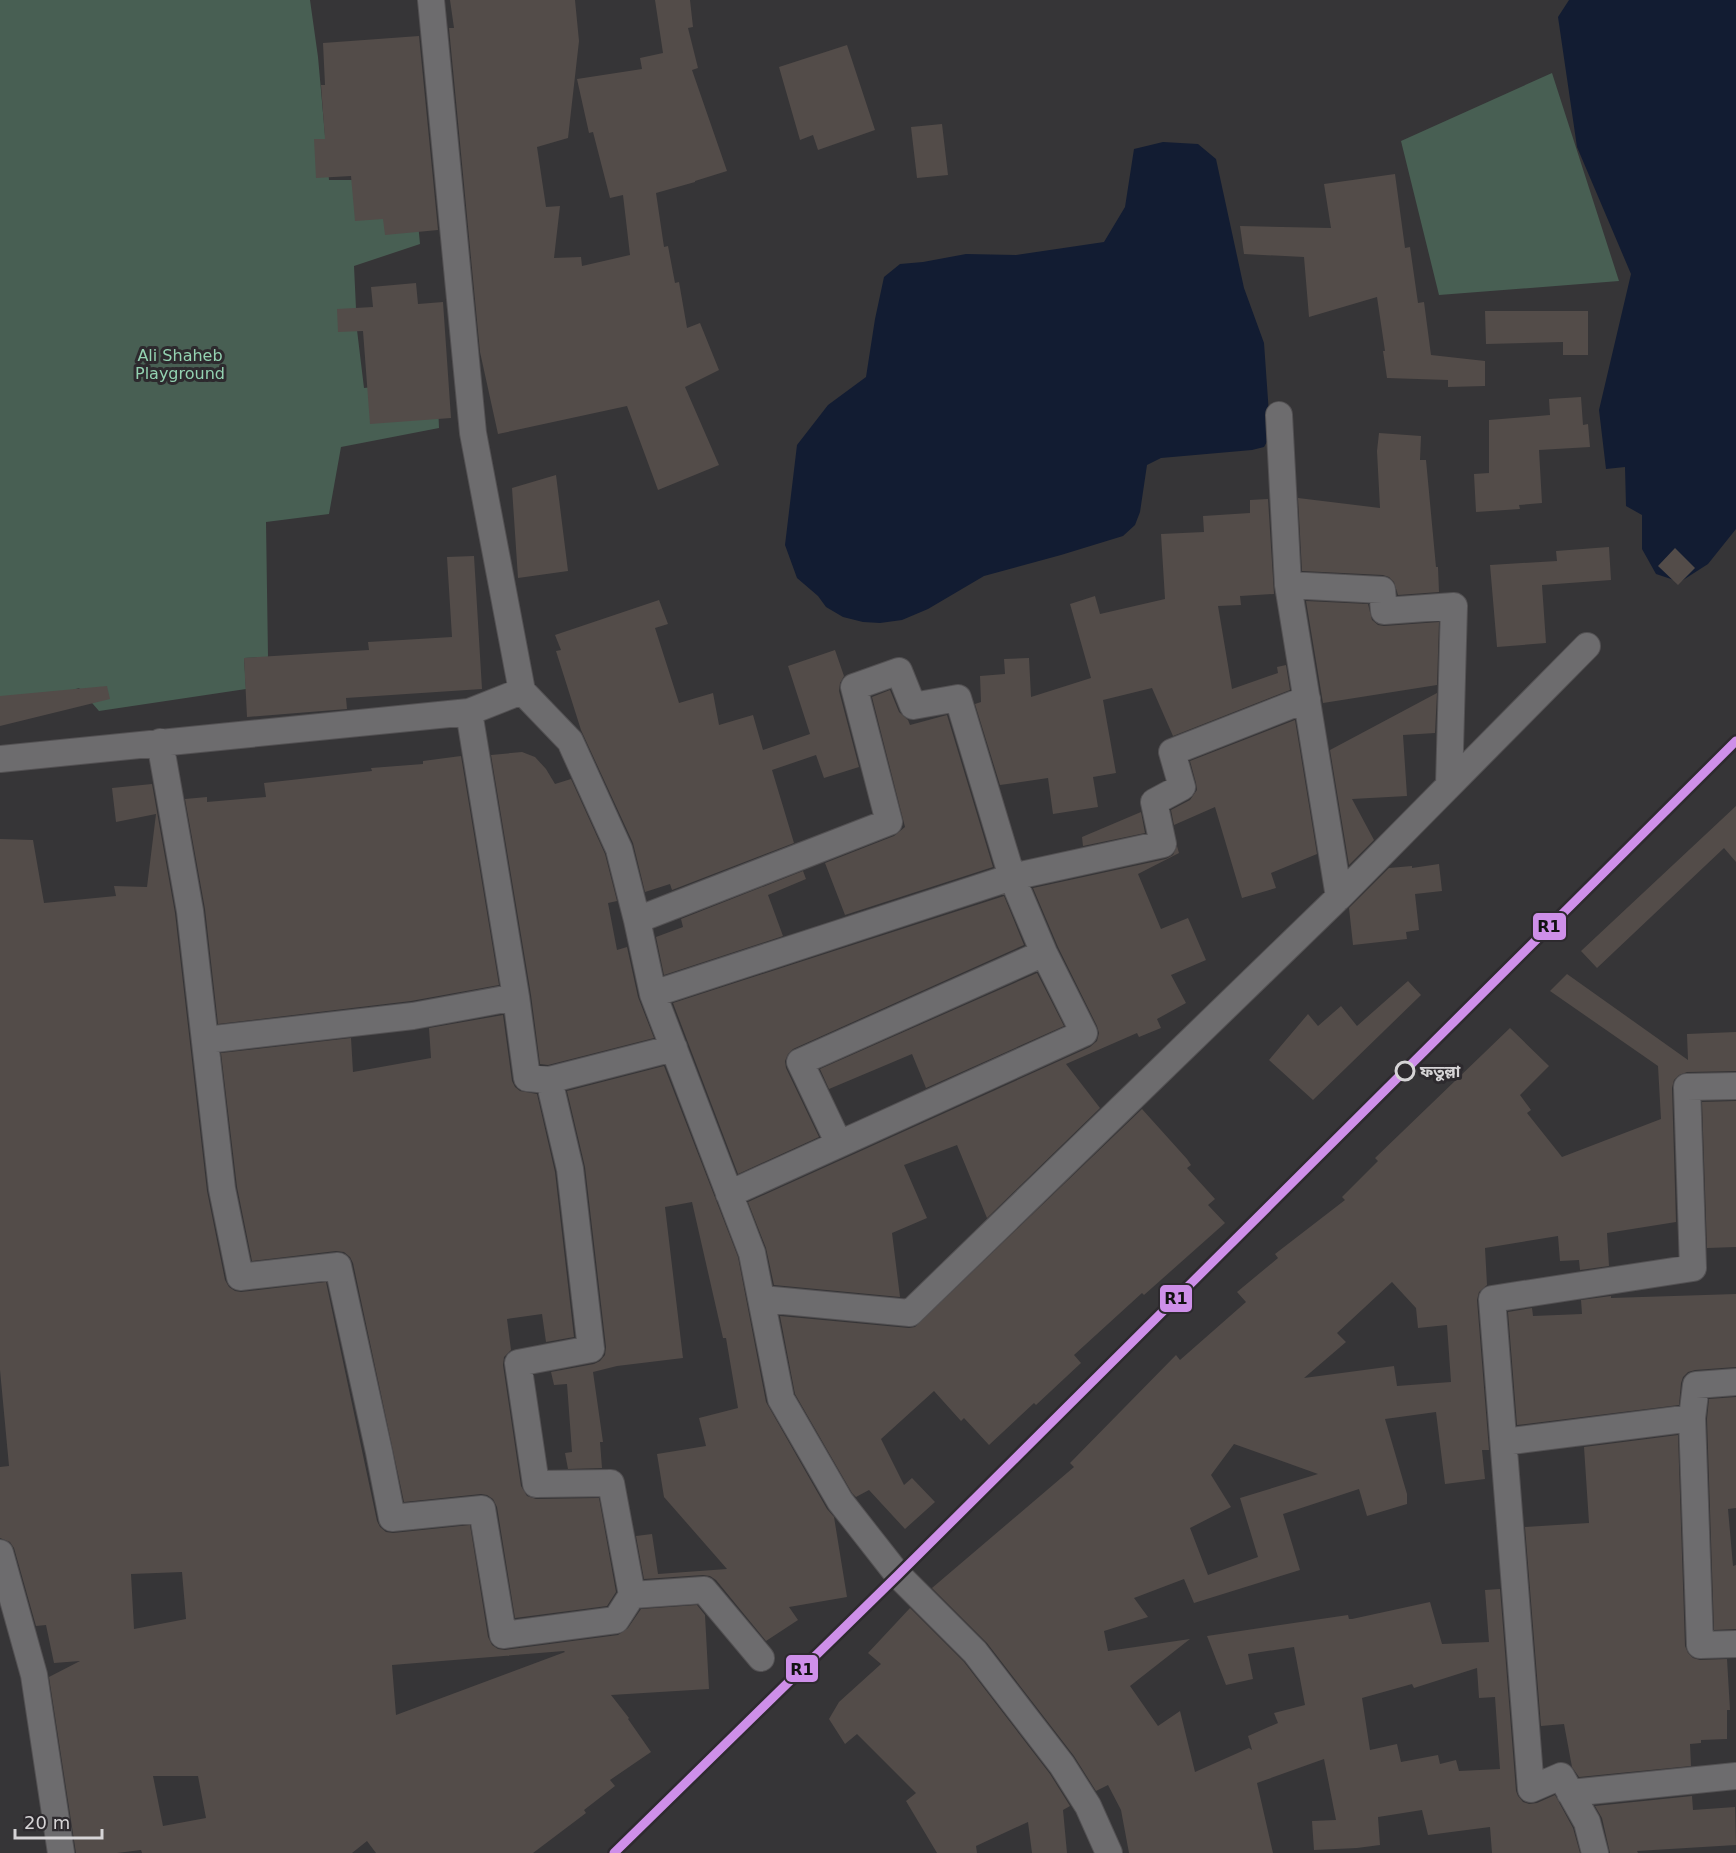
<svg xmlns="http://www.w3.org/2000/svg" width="1736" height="1853" viewBox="0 0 1736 1853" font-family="'DejaVu Sans','Noto Sans Bengali',sans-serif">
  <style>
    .green { fill: #485f53 }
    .water { fill: #121c32 }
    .building { fill: #534c49; fill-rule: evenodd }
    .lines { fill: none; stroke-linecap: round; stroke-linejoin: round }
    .street-casing { stroke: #535153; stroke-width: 28 }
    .street { stroke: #6d6c6e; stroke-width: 26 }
    .rail-1-casing { stroke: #2d2a2e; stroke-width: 14 }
    .rail-1 { stroke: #ce8fe9; stroke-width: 9 }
    .stop-dot { fill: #2d2a2e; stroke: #d6d4d6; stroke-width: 3 }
    .labels { text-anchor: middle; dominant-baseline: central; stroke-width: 6; stroke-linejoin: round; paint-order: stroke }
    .park-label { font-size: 16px; fill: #93d2b1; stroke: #2d2a2e }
    .stop-label { font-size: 16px; font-weight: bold; fill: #d6d4d6; stroke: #2d2a2e; text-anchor: start }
    .line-badge { stroke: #2d2a2e; stroke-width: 2 }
    .pale-badge-label { font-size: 16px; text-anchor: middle; font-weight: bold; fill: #111 }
  </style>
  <rect width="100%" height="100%" fill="#363537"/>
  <path class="green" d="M0,0H310L318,57L329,180H414L420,244L354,266L357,330L364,388L437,380L439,428L341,447L329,514L266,522L268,657L244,658L246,689L99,711L79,688L0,713Z
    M1552,73L1619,281L1439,295L1401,141Z"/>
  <path class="water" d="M1569,0H1736V529L1708,564L1680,582L1656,574L1642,549V515L1626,506L1625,467L1606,469L1599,410L1631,274L1577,147L1558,17Z
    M1163,142L1198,144L1216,159L1244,288L1264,343L1269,414L1268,440L1264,447L1252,450L1161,458L1147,465L1140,512L1135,525L1123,536L1061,555L984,576L928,609L902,620L880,623L863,622L843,617L826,607L818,596L797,578L785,545L797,445L828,405L866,377L875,319L884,277L900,264L923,262L966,254L1016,255L1104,242L1125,207L1134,149Z"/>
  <path class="building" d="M450,0H575L579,41L568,138L537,147L546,207L560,206L554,258L581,257L582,266L630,255L623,195L610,198L593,132L589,133L577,79L642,69L640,58L663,53L655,0H690L693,27L688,28L698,68L692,70L727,171L695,181V182L656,193L664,247L668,246L675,283L679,282L687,328L700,323L719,370L685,387L719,465L658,490L627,406L498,434L480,352L449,28H454Z
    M419,36L438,230L385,235L383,219L355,221L351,176L316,178L314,139H325L321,85H325L323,43Z
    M847,45L875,130L818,150L813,135L800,140L779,67Z
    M942,124L948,175L917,178L911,127Z
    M1395,174L1405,248L1410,247L1418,303L1424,302L1431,355L1485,361V386L1448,387V380L1387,378L1383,351H1385L1377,297L1309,317L1304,257L1244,254L1240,226L1331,228L1324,184Z
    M416,283L418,304L443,302L451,418L370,424L363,331L338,332L337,309L373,307L371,287Z
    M1485,311H1588V355H1563V342L1486,344Z
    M1581,397L1583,425L1588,424L1590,447L1539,450L1542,503L1519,505L1520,509L1476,512L1474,474L1489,473V420L1550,415L1549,399Z
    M1379,433L1421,436L1420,460H1426L1436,567H1438L1439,592L1398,595L1394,582L1389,577L1383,575L1302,571L1298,498L1380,508L1377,451Z
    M556,475L568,571L518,578L512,488Z
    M1268,499L1274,594L1240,596L1241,605L1218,606L1232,689L1278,673L1277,667L1286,665L1290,690L1173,736L1152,688L1103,700L1116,773L1093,777L1098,807L1053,814L1048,778L1000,785L975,704L981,702L980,676L1005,674L1004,659L1029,658L1031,697L1091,678L1070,604L1095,596L1100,614L1165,599L1161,534L1204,532L1203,516L1250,513V500Z
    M1609,547L1611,580L1542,585L1546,643L1497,647L1490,565L1557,561L1556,551Z
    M1675,548L1695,568L1678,585L1658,566Z
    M474,556L482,689L346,698L347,709L247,717L244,658L369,650L368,642L452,637L447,557Z
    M659,600L668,624L655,628L679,703L713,693L719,725L753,715L763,750L810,734L788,666L835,650L844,676L840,683L839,691L859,767L824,778L816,755L772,770L794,843L672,890L670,884L645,892L633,843L581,730L556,651L561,650L555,635Z
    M1306,601L1368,604L1372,620L1378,625L1384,626L1439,622L1437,685L1323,703Z
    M107,686L110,699L0,726V696Z
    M890,690L899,712L908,720L910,725L947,715L993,867L845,915L825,863L894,836L905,827L872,697Z
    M1437,693L1435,733L1403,735L1407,796L1352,799L1374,840L1349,865L1330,750Z
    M1295,720L1317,854L1271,873L1276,888L1242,898L1215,807L1174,825L1171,810L1190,800L1197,790L1196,783L1190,761Z
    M522,752L535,757L546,769L555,784L571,779L605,854L617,901L608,903L617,950L627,947L638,997L654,1038L548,1065L540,1064L531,995L491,755Z
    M461,756L499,985L411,1001L218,1024L205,909L185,799L207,797V802L266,797L264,783L372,771L371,768L423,764V761Z
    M152,784L175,913L207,1191L225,1280L229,1287L235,1291L241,1292L326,1282L377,1521L380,1527L386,1532L393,1533L470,1525L488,1637L492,1645L498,1649L505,1650L618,1635L628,1628L641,1609L697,1605L705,1615L709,1689L611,1695L629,1718L628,1719L651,1752L610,1780L615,1786L584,1810L586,1813L533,1853H376L367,1841L352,1853H142L141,1850L117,1853H76L49,1677L80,1661L54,1663L46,1625L36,1626L14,1548L10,1542L0,1538V1467L9,1466L0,1370V839L33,840L44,903L116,896L114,886L147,887L156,814L116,822L112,788ZM182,1572L186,1619L134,1629L131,1574ZM564,1651L565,1652L396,1715L392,1665ZM153,1776H198L206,1818L163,1826Z
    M1736,806V862L1724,848L1597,968L1581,951Z
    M1141,812L1145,833L1083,846L1082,837Z
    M1177,846L1179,853L1138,874L1161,929L1188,918L1206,960L1171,975L1186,1003L1157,1019L1161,1028L1139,1037L1137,1033L1066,1064L1100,1108L987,1218L957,1145L904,1165L927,1218L892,1233L900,1297L774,1285L766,1248L748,1202L1090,1047L1097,1041L1099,1033L1097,1026L1058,947L1033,888L1166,859L1173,855Z
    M1439,864L1442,891L1415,894L1419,930L1406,932L1407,939L1353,945L1349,908L1389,868L1412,866V868Z
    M803,871L806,879L768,895L783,936L664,975L656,937L683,927L681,919Z
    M1004,896L1024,945L793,1049L788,1054L785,1061L786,1068L819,1137L738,1174L673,1003Z
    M1037,973L1064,1026L926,1088L912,1054L829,1089L820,1069Z
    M1567,974L1688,1060L1687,1034L1736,1032V1071L1687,1072L1679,1075L1674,1080L1672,1088L1676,1222L1607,1233L1609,1266L1580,1270L1579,1260L1560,1261L1558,1236L1485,1248L1487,1285L1479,1292L1477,1300L1489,1450H1482L1485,1479L1445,1484L1436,1412L1385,1419L1407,1494V1504L1367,1516L1359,1489L1283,1514L1300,1570L1194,1603L1184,1579L1134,1598L1148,1617L1104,1631L1108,1651L1190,1639L1130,1686L1158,1726L1180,1711L1195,1772L1249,1748L1252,1750L1248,1736L1278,1723L1274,1713L1305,1705L1294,1647L1248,1654L1253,1679L1226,1685L1207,1636L1348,1615L1349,1619H1352L1430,1602L1442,1644L1489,1642L1485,1590L1500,1589L1516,1791L1518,1796L1523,1802L1529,1804L1537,1803L1555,1795L1573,1828L1580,1853H1492L1490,1827L1428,1835L1422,1810L1378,1817L1380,1845L1357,1848L1314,1850L1312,1821L1336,1820L1324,1759L1257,1783L1273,1853H1129L1121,1810L1108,1785L1096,1791L1074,1756L987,1643L932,1588L1074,1467L1070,1463L1176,1355L1180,1360L1246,1302L1237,1292L1278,1258L1275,1254L1345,1200L1342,1197L1378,1161L1375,1158L1510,1028L1549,1066L1520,1095L1531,1110L1527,1113L1562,1157L1661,1119L1658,1066L1550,991ZM1392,1282L1416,1308L1418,1328L1447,1325L1451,1382L1397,1386L1394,1366L1304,1378L1346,1342L1337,1333ZM1234,1444L1318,1474L1240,1498L1258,1557L1208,1575L1190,1528L1231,1507L1211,1475ZM1477,1668L1479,1698L1495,1697L1500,1769L1459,1771L1456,1760L1440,1764L1438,1755L1401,1762L1397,1744L1370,1750L1362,1698L1412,1684L1414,1688Z
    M1408,981L1421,995L1313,1100L1269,1060L1308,1014L1318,1026L1341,1006L1357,1026Z
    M503,1015L512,1081L515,1087L520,1091L537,1094L555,1172L574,1337L546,1342L542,1314L507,1319L511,1350L504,1357L503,1365L521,1486L527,1496L536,1499L599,1498L616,1592L607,1606L515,1618L497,1507L493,1499L487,1495L481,1494L404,1502L353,1263L350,1257L344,1252L336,1251L252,1261L237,1187L221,1053L351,1038L353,1072L431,1058L429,1028Z
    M664,1066L738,1257L766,1402L827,1509L834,1517L847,1597L789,1607L798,1620L766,1641L716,1580L710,1576L703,1575L644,1579L636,1536L652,1534L658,1574L727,1569L664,1497L657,1454L706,1446L699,1418L738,1408L726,1338H723L692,1202L665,1207L683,1358L617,1366L593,1372L603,1442H600L602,1468L568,1469L565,1453L572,1452L567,1384L554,1385L551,1372L594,1364L600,1361L605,1355L606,1347L585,1167L567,1091Z
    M1736,1101V1247L1707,1248L1702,1102Z
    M1142,1109L1187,1159L1191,1165L1187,1168L1215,1199L1208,1205L1225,1223L1144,1295L1142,1293L1074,1355L1081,1363L1036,1405L1034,1403L989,1445L964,1418L961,1421L934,1391L881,1439L904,1485L912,1478L935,1502L905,1529L869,1490L856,1497L852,1493L795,1394L780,1316L909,1328L915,1327Z
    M1736,1294V1367L1695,1370L1688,1372L1683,1377L1681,1383L1679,1405L1517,1425L1508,1312L1532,1308L1533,1316L1582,1314L1581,1300L1611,1296V1298Z
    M1736,1397V1508L1728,1509L1733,1566L1736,1565V1629L1714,1630L1707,1419L1709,1399Z
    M1678,1435L1685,1646L1688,1653L1693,1658L1700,1660L1727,1659L1730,1710H1727V1739L1701,1740V1743L1690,1744L1691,1766L1579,1777L1572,1767L1564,1724L1541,1726L1525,1527L1589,1523L1584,1447Z
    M910,1608L964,1662L1050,1774L1070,1806L1063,1810L1067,1853H1032L1028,1822L976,1846L977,1853H937L906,1801L916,1793L857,1734L845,1744L829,1719L839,1702L881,1664L868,1653Z
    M1692,1796L1693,1810L1735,1807L1736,1845L1637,1851L1638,1853H1610L1602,1818L1595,1806Z"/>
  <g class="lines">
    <defs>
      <path id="street" d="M431,0L473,433L522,691L570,741L619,849L637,920L653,994L752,1253L781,1399L840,1501L898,1575L975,1652L1062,1765L1088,1806L1109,1853
        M1288,585L1382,590L1384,611L1454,606L1449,785
        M160,742L190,911L222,1189L240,1277L338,1266L379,1452L392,1518L482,1509L503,1635L616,1620L632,1595L704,1590L761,1658
        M0,759L469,712L522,691
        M1339,897L1587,646
        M637,920L889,822L854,687L899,671L913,706L958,698L1012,877L1044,953L1084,1033L729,1194
        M653,994L1012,877L1163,844L1154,802L1182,787L1172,752L1307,699
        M516,997L527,1078L549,1080L570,1169L591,1349L518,1363L536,1484L611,1483L632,1595
        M206,1040L413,1016L516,997L469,712
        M549,1080L674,1048
        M839,1144L800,1062L1044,953
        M762,1299L910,1313L1339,897L1288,585L1279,415
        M1736,1382L1696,1385L1692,1418L1700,1645L1736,1644
        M1504,1442L1692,1418
        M0,1553L34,1675L61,1853
        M1570,1793L1736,1776
        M1595,1853L1587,1822L1561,1776L1531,1789L1492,1299L1693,1268L1687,1087L1736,1086"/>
    </defs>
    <use href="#street" class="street-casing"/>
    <use href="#street" class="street"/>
    <defs>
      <path id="rail-1" d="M614,1853L898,1575L1736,741"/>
    </defs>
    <use href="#rail-1" class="rail-1-casing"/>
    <use href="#rail-1" class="rail-1"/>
  </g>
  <circle class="stop-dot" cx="1405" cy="1071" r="9"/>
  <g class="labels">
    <g class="park-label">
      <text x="180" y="355">Ali Shaheb<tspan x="180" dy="18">Playground</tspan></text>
    </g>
    <g class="stop-label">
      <text x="1420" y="1071">ফতুল্লা</text>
    </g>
  </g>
  <g class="line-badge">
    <rect x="1532" y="912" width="35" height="29" rx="6" fill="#ce8fe9"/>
    <rect x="1159" y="1284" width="34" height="29" rx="6" fill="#ce8fe9"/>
    <rect x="785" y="1654" width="34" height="29" rx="6" fill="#ce8fe9"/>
  </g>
  <g class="pale-badge-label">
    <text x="1549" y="932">R1</text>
    <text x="1176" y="1304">R1</text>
    <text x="802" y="1675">R1</text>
  </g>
  <path d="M15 1829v9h87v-9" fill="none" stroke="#d6d4d6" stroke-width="3"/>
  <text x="24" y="1829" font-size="18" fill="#d6d4d6" stroke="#2d2a2e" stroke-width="4.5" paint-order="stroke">20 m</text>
</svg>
